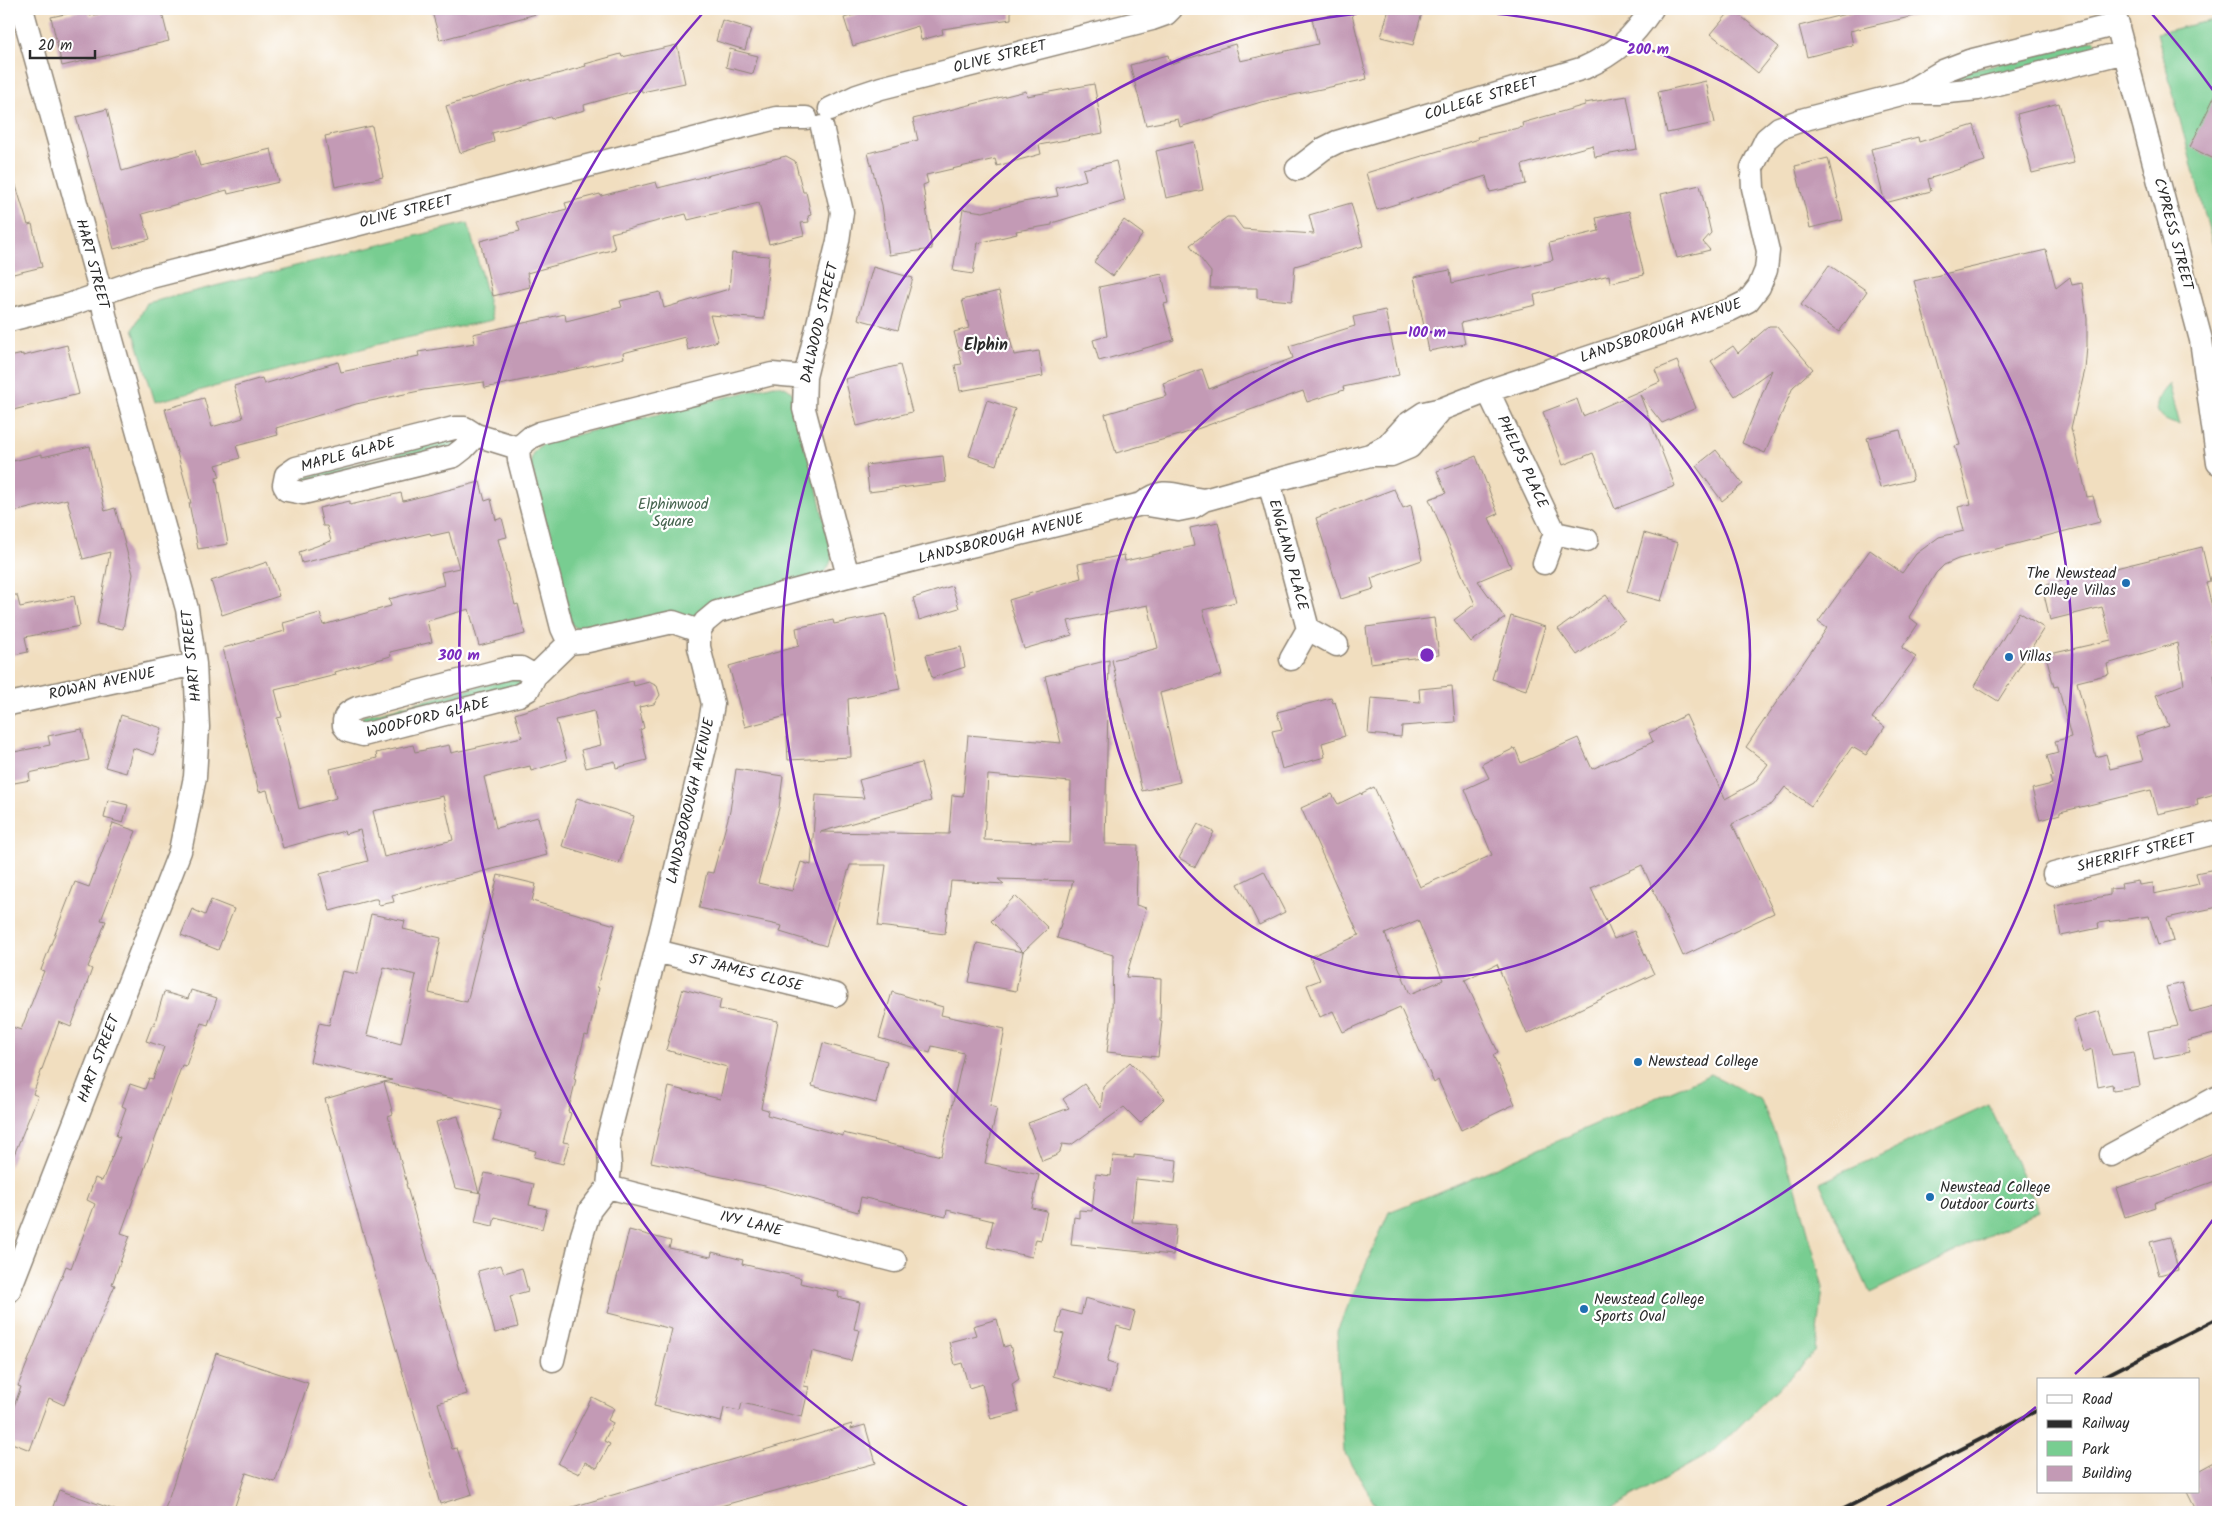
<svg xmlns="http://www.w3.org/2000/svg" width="2227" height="1521" viewBox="0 0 2227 1521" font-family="Kalam,sans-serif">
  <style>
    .green { fill: #78cd91; stroke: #527c5e }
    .building { fill: #c39ab5; fill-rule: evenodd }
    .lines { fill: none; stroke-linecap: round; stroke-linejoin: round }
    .minor-casing { stroke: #8e8475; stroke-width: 25 }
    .minor { stroke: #fff; stroke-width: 22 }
    .rail { stroke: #2b2b2b; stroke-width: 4 }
    .ring { fill: none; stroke: #7b2cbf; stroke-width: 2.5 }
    .poi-dot { fill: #1f6fb2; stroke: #fff; stroke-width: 2 }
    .labels { text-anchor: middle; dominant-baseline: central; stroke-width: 4.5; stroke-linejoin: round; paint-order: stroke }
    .street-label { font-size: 15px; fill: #2b2b2b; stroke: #fff }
    .park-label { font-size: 15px; fill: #46644f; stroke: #fff }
    .poi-label { font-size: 15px; fill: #2b2b2b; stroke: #fff; text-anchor: start }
    .neighbourhood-label { font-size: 16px; font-weight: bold; fill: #2b2b2b; stroke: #fff }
    .centre { fill: #7b2cbf; stroke: #fff; stroke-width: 2.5 }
    .ring-label { font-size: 15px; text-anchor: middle; font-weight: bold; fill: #7b2cbf; stroke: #fff; stroke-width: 4.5; stroke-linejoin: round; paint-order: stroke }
  </style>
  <rect width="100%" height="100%" fill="#fff"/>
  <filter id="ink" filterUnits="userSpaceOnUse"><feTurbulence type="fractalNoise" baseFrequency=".02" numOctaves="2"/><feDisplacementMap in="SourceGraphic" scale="10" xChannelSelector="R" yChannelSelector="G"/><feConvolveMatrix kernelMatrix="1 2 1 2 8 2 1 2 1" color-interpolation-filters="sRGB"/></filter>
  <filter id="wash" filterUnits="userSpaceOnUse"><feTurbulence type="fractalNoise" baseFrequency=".0096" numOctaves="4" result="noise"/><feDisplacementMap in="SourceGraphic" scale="20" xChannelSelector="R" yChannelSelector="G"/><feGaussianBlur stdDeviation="1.12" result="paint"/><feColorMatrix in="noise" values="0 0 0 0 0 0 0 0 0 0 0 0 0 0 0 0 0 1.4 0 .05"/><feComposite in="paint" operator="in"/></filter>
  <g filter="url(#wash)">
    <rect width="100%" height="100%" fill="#f1debf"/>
    <path class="green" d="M2218,19V264L2157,33Z
      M2094,40L2098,44V48L1997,79L1940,84L1967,71Z
      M468,223L493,320L396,340L155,402L133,329L147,303Z
      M2169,384L2180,425C2153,420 2150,403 2169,384Z
      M774,385C785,385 789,389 796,397L832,555C831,564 828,569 821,575L692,618L584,634L572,625L531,464C531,451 536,447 548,442Z
      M462,437L465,443L300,484L303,478Z
      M518,677L521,678L523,687L358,725L363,716Z
      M1711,1074L1761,1100L1795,1184L1823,1287L1816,1351L1714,1451L1605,1512H1380L1344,1452L1337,1331L1389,1212C1498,1169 1604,1119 1711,1074Z
      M1989,1105L2039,1211L1870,1293L1820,1183Z"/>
    <g id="blocks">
      <path class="building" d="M89,9L90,16L120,9H161L169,41L62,66L51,17Z
        M445,9H536V14L440,40L432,12Z
        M874,9H1011V19L942,29L943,34L921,40L918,26L853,46L844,18Z
        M1389,9H1423L1413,45L1381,37Z
        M1732,9L1779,47L1758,73L1711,34Z
        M1865,9H1914V16L1850,31L1853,45L1807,57L1799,26Z
        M1351,10L1367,79L1261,102L1180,127L1178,119L1146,125L1130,65L1168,55L1170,64L1235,44L1240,61L1318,44L1312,19Z
        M722,20L751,29L745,50L716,41Z
        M677,45L685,83L642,92L641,89L584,105L585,110L551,119L550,117L492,133L494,142L460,153L446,106L531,79V81L586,66L585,64L621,54L622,57Z
        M730,49L758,56L753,74L726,67Z
        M1706,81L1715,123L1667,133L1658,92Z
        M1094,84L1103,133L1039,145L1041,154L997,166L995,159L926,175L928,183L923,185L932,249L889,255L882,205L868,153L918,140L913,119L1026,91L1027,96Z
        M2218,89V161L2190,147Z
        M1627,96L1637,149L1595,157L1593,145L1522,165L1526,184L1490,192L1486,176L1377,210L1366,173L1478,139L1477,137L1523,127L1522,123L1585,105V103Z
        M2059,103L2074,163L2032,173L2017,114Z
        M107,109L122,171L195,150L200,166L271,149L279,182L228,194L227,190L142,214L150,239L114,249L76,117Z
        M1974,125L1985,161L1928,179L1931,191L1885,203L1871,149L1918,137L1919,142Z
        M372,126L383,177L335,187L325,136Z
        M1194,142L1203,190L1166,198L1156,151Z
        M786,156L795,161L803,192H806L811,215L808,216L809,222L801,223L804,235L769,244L759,203L688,220L686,214L611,233L615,249L527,273L530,287L493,296L480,241L520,231L517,222L567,209L565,203L600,194L601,196L656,182L658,188Z
        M1828,158L1843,220L1810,228L1795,166Z
        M1116,161L1125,201L1052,223V225L1016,231L1017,234L978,243L973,274L953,271L963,209L983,212L1023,202L1058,196L1056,188L1086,180L1083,169Z
        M13,176L28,225L32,224L42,267L9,275V177Z
        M1700,185L1711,233L1703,242L1710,250L1677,258L1661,194Z
        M1351,203L1363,246L1295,266L1292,301L1257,298V288H1210L1211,272L1190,245L1227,217H1234L1243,229L1314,234L1309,215Z
        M1629,211L1644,275L1610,283L1609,275L1534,295L1536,305L1461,323L1465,344L1429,351L1414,277L1450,270L1452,283L1553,260L1549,243L1599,231L1596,218Z
        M1124,220L1143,234L1113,276L1094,262Z
        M2046,250L2056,288L2070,277L2072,285L2082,283L2087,319V346L2085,370L2071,428L2087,497L2093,496L2100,522L1958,559L1944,565L1936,573L1909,617L1918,624L1902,648L1916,657L1872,718L1885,727L1866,755L1852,747L1811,806L1785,787L1772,804L1732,824L1774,913L1683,956L1642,865L1591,888L1614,939L1634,931L1654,974L1527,1034L1497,964L1465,980L1498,1052L1493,1055L1515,1104L1461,1130L1438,1080L1434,1083L1400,1007L1343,1032L1333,1011L1320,1017L1307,985L1320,980L1310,957L1359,935L1301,808L1332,794L1338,804L1361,793L1362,795V793L1374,787L1420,887L1492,855L1465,789L1489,778L1482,764L1515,748L1521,763L1578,738L1592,769L1653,742L1649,733L1686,715L1725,799L1754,783L1768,764L1746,747L1827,628L1818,622L1870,550L1902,573L1916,554L1939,537L1964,531L1958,507L1971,504L1955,446L1960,445L1914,281ZM1418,920L1443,980L1410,994L1385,934Z
        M732,253L769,256L764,319L710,315L718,341L688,350L685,337L623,353L624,358L585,367L485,388L484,382L424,390L356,404L276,428L278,435L236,446L240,458L216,465L220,477L216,478L228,544L198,549L189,503H191L165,409L204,398L212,427L243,418L234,386L262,378L264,384L338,362L341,372L419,356L418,352L475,343L473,334L565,314L566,321L622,307L620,301L660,292L664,308L729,289Z
        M1829,265L1867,291L1839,332L1801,305Z
        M873,267L913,278L898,330L858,319Z
        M1162,274L1168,303L1164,304L1174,340L1099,361L1093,340L1107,336L1099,287Z
        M999,291L1014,355L1039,351L1043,376L960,391L955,365L962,364L958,350L963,349L958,347L954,332L969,328L962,300Z
        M1385,310L1399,375L1343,387L1344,390L1307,402L1303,391L1183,434L1116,453L1105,414L1167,396L1163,383L1202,369L1209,389L1293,358L1289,346L1355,326L1353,317Z
        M1769,326H1776L1813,369L1793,387L1765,453L1742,443L1772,370L1735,396L1711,361L1733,346L1738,353Z
        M67,345L79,394L9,411V357L23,354V356Z
        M1677,361L1696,408L1662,423L1640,395L1675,486L1615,509L1593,453L1563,465L1543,412L1577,399L1583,416L1660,382L1655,370Z
        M900,365L912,412L857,426L845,379Z
        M987,400L1015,409L996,465L969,456Z
        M1900,430L1913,480L1880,488L1867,438Z
        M90,446L105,511L115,508L133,574L123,629L97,624L110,552L83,559L67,499L9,513V462L42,454V457Z
        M1716,450L1743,484L1722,501L1696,466Z
        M943,456L946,482L869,492L866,465Z
        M1476,456L1498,514L1489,518L1511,567L1478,581L1505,618L1471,642L1454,620L1475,604L1429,499L1446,493L1437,471Z
        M480,482L485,501L491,499L496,520L502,518L507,537L498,539L515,605L518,604L525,634L479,646L469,609L427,621L432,642L390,652L391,656L335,672L336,675L275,690L282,717L277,718L299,809L336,798L330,769L377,758L376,753L413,745L415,752L449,745L451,753L522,737L515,714L579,694L633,681L634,686L649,682L657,686L660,695L654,704L639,707L644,728L640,730L647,760L616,768L615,761L586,768L581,750L601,745L594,711L556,720L567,760L531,771L530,766L484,777L496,828L538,817L547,855L392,895L394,902L379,905L377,899H374L330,911L320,874L368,861L360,830L345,834L344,831L283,848L267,790L259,792L223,648L285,631L283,623L320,613L323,625L391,606L389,599L444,585L441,572L459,568L449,532L431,536L430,533L302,563L299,552L331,541L327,526H323L319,508L350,501V505L401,493L403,501ZM443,796L453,840L384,857L373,811Z
        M1394,489L1403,508L1411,505L1422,560L1371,578L1374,589L1341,599L1316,518Z
        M1218,522L1236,602L1203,610L1222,675L1160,693L1180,782L1142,791L1112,660L1158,648L1148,605L1068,621L1072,635L1024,649L1009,600L1081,578L1078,564L1124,555L1125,561L1194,546L1190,528Z
        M1644,533L1678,543L1661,601L1627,592Z
        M2202,547L2210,581L2206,582L2218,632L2210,635L2217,674L2214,675L2218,706V793L2197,799L2198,805L2158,814L2151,790L2060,812V814L2040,820L2032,789L2052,784L2050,777L2053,776L2047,756L2058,753L2055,741L2071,737L2058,686L2054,687L2046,655L2111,640L2102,607L2050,620L2042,586ZM2177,643L2184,684L2156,695L2169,726L2136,736L2143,761L2110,769L2106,754L2096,757L2077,682L2109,674L2107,664Z
        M267,562L279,596L222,615L211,581Z
        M952,586L959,608L919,620L913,598Z
        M9,595H17L20,607L74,596L80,626L25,637L28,652L9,656Z
        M1606,595L1625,621L1577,655L1558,629Z
        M2019,612L2044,628L1998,701L1974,686Z
        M886,614L900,689L848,699L851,757L788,760L786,716L745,727L729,666L799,646L796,628L833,620L834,624Z
        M1511,616L1545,627L1526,690L1492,679Z
        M1434,618L1439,655L1370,663L1366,627Z
        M961,647L965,667L932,678L926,655Z
        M1109,660L1105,844L1138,845L1136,905L1146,908L1126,977L1161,979L1160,1020L1162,1021L1158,1057L1107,1052L1112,1015L1113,955L1057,938L1073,881L998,879L1004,884L951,881L945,934L878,926L886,865H850L826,946L780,932L782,926L699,908L707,872L713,873L730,811L736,769L783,776L779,808L758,883L792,891L801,862L811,865L816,795L864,798L859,780L921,763L931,801L820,832L949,834L952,795L963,796L968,735L1061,743L1045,676ZM988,775L1071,782L1070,843L984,840Z
        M1452,686L1455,722L1402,726L1401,737L1368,734L1371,698L1420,702L1419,689Z
        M1331,698L1333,703L1335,702L1345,736L1322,743L1325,757L1282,769L1272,731L1282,729L1277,712Z
        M121,715L162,728L154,755L133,748L126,773L105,767Z
        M82,729L89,760L29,773L30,780L9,784V753L50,745L48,736Z
        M577,798L634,816L619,864L562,846Z
        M108,800L128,805L123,823L104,818Z
        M113,823L136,831L101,920L106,921L88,967L92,969L80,1003L71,1027L59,1022L33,1094L38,1096L9,1167V1037L12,1027L21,1030L44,971L41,970L75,882L89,887Z
        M1198,824L1214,832L1195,867L1179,858Z
        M2215,869L2218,884V907L2167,918L2174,941L2158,945L2149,916L2098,923L2099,928L2061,936L2055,906L2110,895V889L2122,888L2121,884L2138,881L2139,885L2153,883L2154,894L2199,884L2196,873Z
        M1264,871L1285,912L1259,925L1238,884Z
        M498,875L536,884L532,901L615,925L597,987L599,988L588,1036L585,1035L574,1078L576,1079L568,1112L571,1113L563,1142L569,1143L563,1164L534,1157L536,1151L493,1140L501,1110L384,1082L392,1080L310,1062L319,1023L329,1025L342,971L357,974L371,914L405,921L403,929L441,938L429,993L467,1002ZM384,967L416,975L401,1044L367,1035Z
        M1015,896L1048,928L1023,952L991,921Z
        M211,900L234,909L218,950L181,935L192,909L205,915Z
        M977,943L1023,952L1016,991L969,982Z
        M2182,983L2191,1012L2218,1005V1033L2187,1041L2190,1052L2154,1059L2148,1031L2178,1026L2166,987Z
        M683,989L721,999L719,1009L778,1021L761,1108L768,1110L767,1115L843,1136V1133L941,1156L964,1053L932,1046L930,1053L879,1038L892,992L943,1007L941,1015L1005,1029L990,1106L997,1108L985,1163L1039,1175L1032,1208L1047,1211L1041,1240L1036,1239L1032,1257L987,1247L993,1221L947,1210L946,1217L861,1197L858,1212L765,1186L651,1162L669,1087L720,1099L727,1067L666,1050Z
        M191,990L217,998L208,1025L201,1023L186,1066L182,1065L121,1233L130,1236L112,1284L115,1285L86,1353H85L64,1405L49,1398L30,1450L9,1442V1420L21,1387L18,1386L66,1266L71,1268L95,1204L87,1200L95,1178L102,1181L120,1137L116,1136L126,1108L122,1106L130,1084L145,1089L149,1078L153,1079L164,1047L146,1041L152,1025H154L164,992L188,999Z
        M2099,1011L2112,1055L2134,1052L2140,1086L2113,1090L2112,1084L2098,1087L2092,1049L2084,1052L2074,1019Z
        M823,1043L887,1061L876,1103L812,1086Z
        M1130,1062L1165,1098L1140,1123L1124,1107L1071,1145L1062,1144L1060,1152L1055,1156L1042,1161L1028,1123L1069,1108L1063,1099L1084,1084L1101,1108L1103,1087Z
        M384,1082L393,1114L388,1116L407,1184H406L467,1394L438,1403L452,1449L457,1448L472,1494L440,1504L325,1099Z
        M458,1116L479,1193L485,1173L534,1184L529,1205L547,1209L542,1229L495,1217L493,1226L475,1222L481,1193L455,1188L436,1122Z
        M2218,1151V1180L2154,1203L2155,1207L2125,1217L2116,1188L2160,1174Z
        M1134,1155L1177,1160L1175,1183L1136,1179L1132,1222L1176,1226L1173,1255L1071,1245L1074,1217L1079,1218V1210L1092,1211L1096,1174L1111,1176L1113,1156L1134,1158Z
        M629,1230L671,1241L669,1248L711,1257L712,1252L743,1260L742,1264L801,1278L800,1283L839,1292L838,1297L860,1302L854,1329L859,1330L851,1361L812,1351L804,1386L809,1387L802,1417L742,1403L740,1411L724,1408L721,1422L654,1406L672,1329L608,1313Z
        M2170,1237L2178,1270L2159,1275L2150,1242Z
        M501,1265L504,1273L522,1268L528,1291L510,1296L518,1327L495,1333L478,1271Z
        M1085,1298L1135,1312L1130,1330L1117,1326L1107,1362L1117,1365L1110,1392L1053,1376L1064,1334L1056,1332L1062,1310L1081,1315Z
        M997,1319L1004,1347L1010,1345L1019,1379L1012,1384L1019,1412L991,1419L982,1384L969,1388L962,1363L955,1365L949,1342L976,1335L973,1326Z
        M216,1353L308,1383L275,1482L246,1473L233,1512H164Z
        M592,1397L614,1408L608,1420L613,1423L604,1441L610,1444L597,1468L585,1462L579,1474L558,1464Z
        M852,1424L851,1429L865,1425L876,1463L699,1512H569V1508Z
        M2218,1460V1512H2197L2187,1492H2198V1471Z
        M59,1490L115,1510L114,1512H51Z"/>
    </g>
  </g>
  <g filter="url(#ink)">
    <use href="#blocks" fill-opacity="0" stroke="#8e8475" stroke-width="1"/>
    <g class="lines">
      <defs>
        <path id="minor" d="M2113,9L2201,340L2218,463
          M1906,93L1943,71L1969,61L2118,24
          M830,109L857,96L881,88L1152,19L1166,14L1171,9
          M822,127L842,212L838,241L805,377L804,409L848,576
          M1297,169L1323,149L1337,142L1584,68C1617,53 1632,38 1652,9
          M9,320L69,305L143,279L776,118H806
          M1488,391L1555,533L1587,540
          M476,435L463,449L454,456L303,493L287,490L284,485L286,475L296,468L454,428H465L476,435L518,448
          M1370,455L1388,445L1406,425L1424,413L1442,409L1488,391L1730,310L1748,301L1759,287L1766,270L1768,251L1753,188L1752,168L1766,139L1779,128L1805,119L1905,93H1938L1978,89L2125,52
          M1269,482L1308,629L1291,659
          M1142,504L1178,510L1193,507L1204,500L1269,482L1370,455H1391L1410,447L1442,409
          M1544,563L1555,533
          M1308,629L1337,645
          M699,631L673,622L588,641L569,643L562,628L519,460L518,448L531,437L540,433L772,374L805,377
          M535,676L521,668H509L357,708C348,712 343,715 344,726L348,731L363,735L519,695L528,690L535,676L569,643
          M9,704L195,664
          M2054,874L2218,832
          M656,951L836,995
          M2111,1155L2218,1097
          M608,1187L895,1261
          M9,1291L180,851L195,777L198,727L195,664L187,609L105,315L101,293L22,9
          M553,1360L582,1235L590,1210L608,1187L610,1166L608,1138L656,951L707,739L713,704L699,647V631L705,622L717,612L848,576L1142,504C1166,484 1177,498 1204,500"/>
      </defs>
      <use href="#minor" class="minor-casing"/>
      <use href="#minor" class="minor"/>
      <path class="rail" d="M2097,1380L2218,1318
        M1838,1512L2038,1410"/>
    </g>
  </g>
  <g class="ring">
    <circle cx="1427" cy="655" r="323"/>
    <circle cx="1427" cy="655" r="645"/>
    <path d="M2215 1217A968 968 0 0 1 2075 1374M2036 1407A968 968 0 0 1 1881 1510M973 1510A968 968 0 0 1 702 14M2152 14A968 968 0 0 1 2215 93"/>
  </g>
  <g class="poi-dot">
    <circle cx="2126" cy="583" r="5"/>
    <circle cx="2009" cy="657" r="5"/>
    <circle cx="1638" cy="1062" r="5"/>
    <circle cx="1930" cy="1197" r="5"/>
    <circle cx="1584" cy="1309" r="5"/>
  </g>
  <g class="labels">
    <g class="street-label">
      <text transform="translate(1000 57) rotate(-14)">OLIVE STREET</text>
      <text transform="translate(1481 99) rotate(-17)">COLLEGE STREET</text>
      <text transform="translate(406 212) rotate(-14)">OLIVE STREET</text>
      <text transform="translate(2173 234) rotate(75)">CYPRESS STREET</text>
      <text transform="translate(92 264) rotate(75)">HART STREET</text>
      <text transform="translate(820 323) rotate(-77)">DALWOOD STREET</text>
      <text transform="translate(1661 331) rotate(-19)">LANDSBOROUGH AVENUE</text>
      <text transform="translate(348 455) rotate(-15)">MAPLE GLADE</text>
      <text transform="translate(1522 462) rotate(65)">PHELPS PLACE</text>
      <text transform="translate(1001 539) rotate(-14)">LANDSBOROUGH AVENUE</text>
      <text transform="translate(1288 555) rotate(75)">ENGLAND PLACE</text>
      <text transform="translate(192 656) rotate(-96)">HART STREET</text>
      <text transform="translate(102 684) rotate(-12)">ROWAN AVENUE</text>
      <text transform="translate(428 718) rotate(-14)">WOODFORD GLADE</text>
      <text transform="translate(691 801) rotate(-77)">LANDSBOROUGH AVENUE</text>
      <text transform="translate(2136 853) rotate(-14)">SHERRIFF STREET</text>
      <text transform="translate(746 973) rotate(14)">ST JAMES CLOSE</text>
      <text transform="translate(99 1059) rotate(-69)">HART STREET</text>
      <text transform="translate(751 1224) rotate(14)">IVY LANE</text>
    </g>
    <g class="park-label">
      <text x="673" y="505">Elphinwood<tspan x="673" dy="17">Square</tspan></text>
    </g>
    <g class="poi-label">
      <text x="2116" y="574" text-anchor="end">The Newstead<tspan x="2116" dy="17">College Villas</tspan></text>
      <text x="2019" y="657">Villas</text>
      <text x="1648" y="1062">Newstead College</text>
      <text x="1940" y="1188">Newstead College<tspan x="1940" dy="17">Outdoor Courts</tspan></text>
      <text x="1594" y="1300">Newstead College<tspan x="1594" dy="17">Sports Oval</tspan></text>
    </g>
    <g class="neighbourhood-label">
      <text x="986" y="345">Elphin</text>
    </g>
  </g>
  <circle cx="1427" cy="655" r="8" class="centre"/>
  <g class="ring-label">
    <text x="1648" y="54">200 m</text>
    <text x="1427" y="337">100 m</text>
    <text x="459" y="660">300 m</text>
  </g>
  <rect width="2227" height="1521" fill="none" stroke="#fff" stroke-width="30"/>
  <rect x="2037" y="1378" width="162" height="115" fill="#ffffff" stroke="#aaaaaa"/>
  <rect x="2047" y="1395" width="25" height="8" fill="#ffffff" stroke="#aaaaaa"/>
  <text x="2082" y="1404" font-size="15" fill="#2b2b2b">Road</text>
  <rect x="2047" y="1420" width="25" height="8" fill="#2b2b2b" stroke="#aaaaaa"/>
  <text x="2082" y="1428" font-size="15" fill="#2b2b2b">Railway</text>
  <rect x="2047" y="1441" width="25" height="15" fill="#78cd91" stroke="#aaaaaa"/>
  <text x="2082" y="1454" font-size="15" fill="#2b2b2b">Park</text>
  <rect x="2047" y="1466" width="25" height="15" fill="#c39ab5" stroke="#aaaaaa"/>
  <text x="2082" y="1478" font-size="15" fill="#2b2b2b">Building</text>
  <path d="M30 50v8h65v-8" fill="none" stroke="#2b2b2b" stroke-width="2.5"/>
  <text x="38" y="50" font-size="15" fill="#2b2b2b" stroke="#ffffff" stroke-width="4" paint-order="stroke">20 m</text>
</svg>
